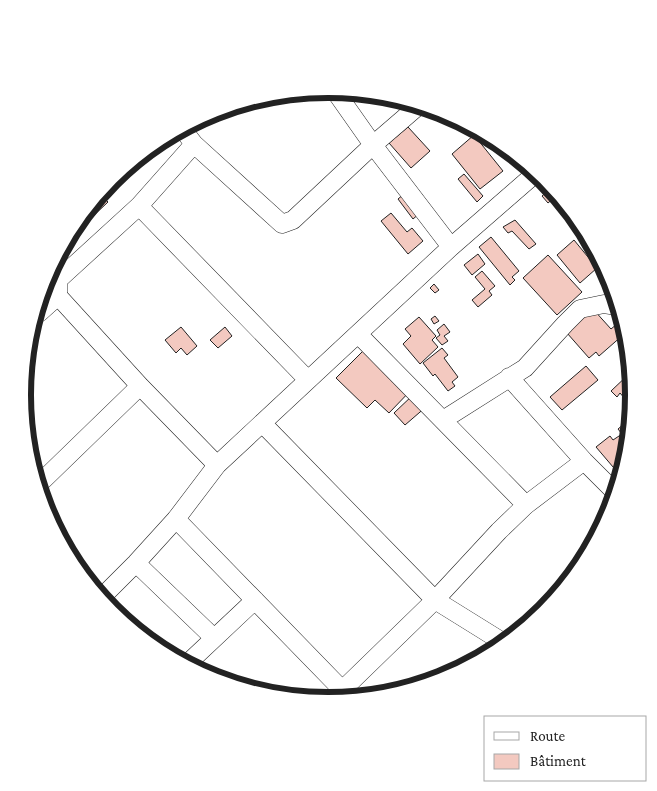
<svg xmlns="http://www.w3.org/2000/svg" width="657" height="791" viewBox="0 0 657 791" font-family="'Crimson Pro',serif">
  <style>
    .building { fill: #f3c9c0; stroke: #222 }
    .lines { fill: none; stroke-linecap: round; stroke-linejoin: round }
    .minor-casing { stroke: #222; stroke-width: 19 }
    .minor { stroke: #fff; stroke-width: 18 }
    .rim { fill: none; stroke: #222; stroke-width: 6 }
  </style>
  <rect width="100%" height="100%" fill="#fff"/>
  <path class="building" d="M408,127L430,151L411,168L389,143Z
    M474,135L503,171L480,189L452,154Z
    M464,174L483,196L477,202L458,179Z
    M549,190L555,197L548,203L542,196Z
    M404,194L420,213L413,219L398,199Z
    M101,195L108,202L89,220L87,217Z
    M391,213L407,232L412,228L423,241L408,254L381,221Z
    M515,220L536,244L529,249L512,231L508,233L503,227Z
    M491,237L519,271L512,277L515,280L510,285L479,247Z
    M574,240L597,268L580,283L557,255Z
    M478,254L485,264L472,275L464,265Z
    M548,255L582,292L557,315L523,278Z
    M482,271L495,286L489,291L492,295L478,307L472,300L485,289L475,277Z
    M434,284L439,290L435,293L430,288Z
    M593,309L611,329L617,324L621,329L623,335L599,356L596,352L589,358L567,333Z
    M435,316L439,321L434,324L431,319Z
    M419,317L436,336L432,340L438,347L420,364L403,344L411,336L405,329Z
    M444,324L450,332L444,336L448,341L442,345L436,338L440,335L437,330Z
    M181,327L197,346L187,355L181,348L176,353L165,340Z
    M225,327L232,336L218,348L210,340Z
    M368,346L415,386L389,413L375,400L367,408L336,378Z
    M442,348L448,355L444,358L458,377L452,382L455,386L448,391L435,374L433,376L423,363Z
    M586,366L598,380L562,410L550,397Z
    M630,373L634,396L631,414L627,410L631,406L620,393L617,397L611,391Z
    M414,394L427,406L405,425L394,413Z
    M630,419L619,474L596,447L610,436L613,440L622,434L618,429Z"/>
  <g class="lines">
    <defs>
      <path id="minor" d="M335,91L373,145L451,247
        M184,131L194,144L282,224L293,220L373,145L417,107
        M139,206L308,380
        M50,272L58,280V296L140,386L217,465
        M58,280L139,206L194,144
        M39,313L58,296
        M358,334L526,505
        M509,377L584,461L615,492
        M443,420L525,368L565,324L580,309L604,304L617,306
        M262,423L435,600L501,641
        M40,483L140,386
        M176,519L349,697
        M136,563L214,638
        M102,597L136,563L176,519L217,465L451,247L536,173
        M188,663L255,600
        M331,701L435,600L499,531L526,505L584,461"/>
    </defs>
    <use href="#minor" class="minor-casing"/>
    <use href="#minor" class="minor"/>
  </g>
  <path d="M0 0H657V791H0ZM31 395a297 297 0 1 1 594 0a297 297 0 1 1-594 0Z" fill="#fff" fill-rule="evenodd"/>
  <path class="rim" d="M31 395a297 297 0 1 1 594 0a297 297 0 1 1-594 0Z"/>
  <rect x="484" y="716" width="162" height="65" fill="#ffffff" stroke="#a7a7a7"/>
  <rect x="494" y="732" width="25" height="8" fill="#ffffff" stroke="#a7a7a7"/>
  <text x="530" y="741" font-size="15" fill="#222222">Route</text>
  <rect x="494" y="754" width="25" height="15" fill="#f3c9c0" stroke="#a7a7a7"/>
  <text x="530" y="766" font-size="15" fill="#222222">Bâtiment</text>
</svg>
